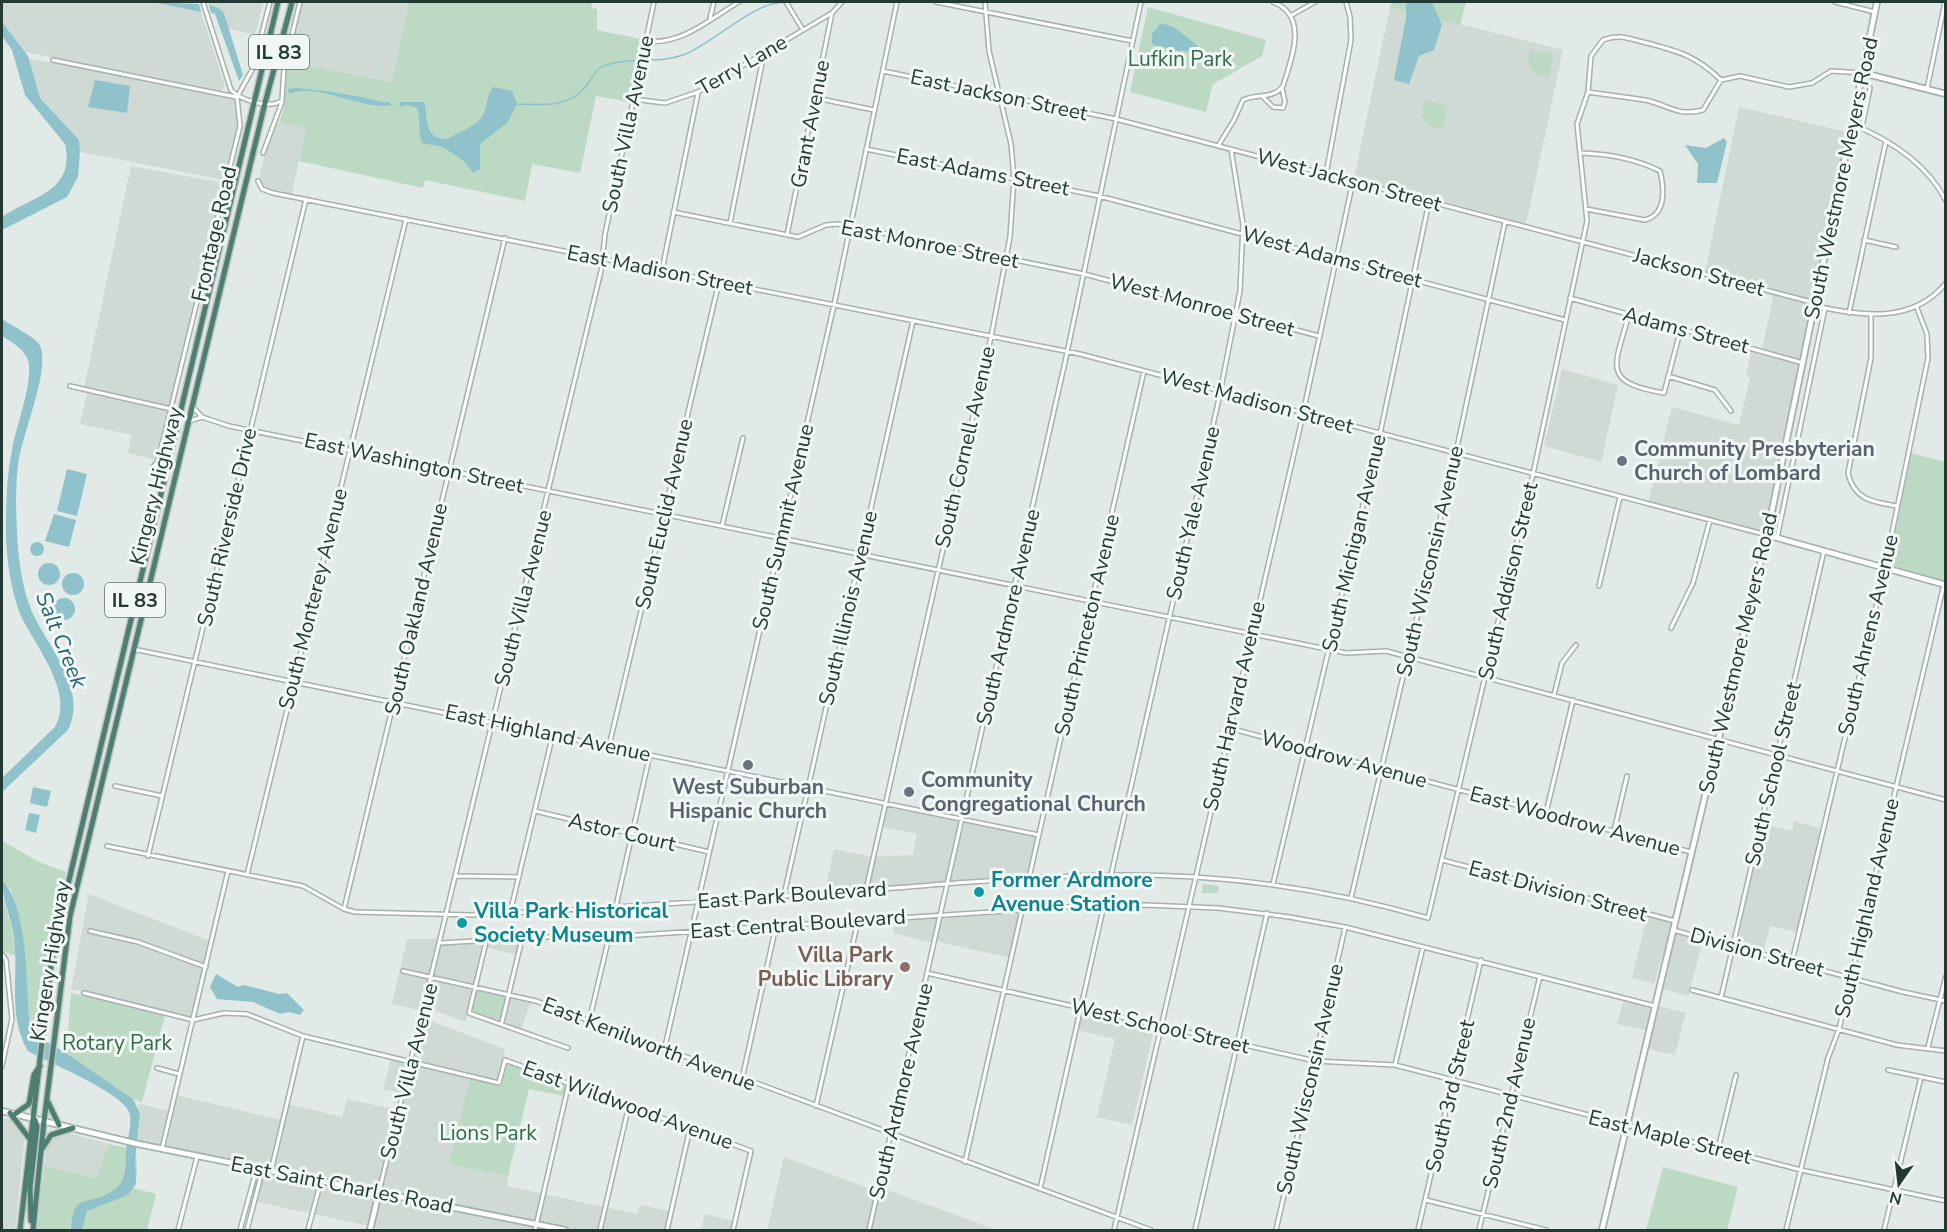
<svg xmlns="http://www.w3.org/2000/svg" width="1947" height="1232" viewBox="0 0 1947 1232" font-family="'Nunito Sans',sans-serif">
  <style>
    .built { fill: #d0dad5 }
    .green { fill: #bcd9c3 }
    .water { fill: #8fc2ca }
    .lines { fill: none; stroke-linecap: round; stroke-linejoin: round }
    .stream { stroke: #8fc2ca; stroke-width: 1.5 }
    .minor-casing { stroke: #a4b1ad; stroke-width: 6 }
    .tertiary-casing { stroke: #a4b1ad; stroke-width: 8 }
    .secondary-casing { stroke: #a1b5ad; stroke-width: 8 }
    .trunk-casing { stroke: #bdc4c2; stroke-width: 8 }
    .minor { stroke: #fff; stroke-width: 3 }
    .tertiary { stroke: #fff; stroke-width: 4.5 }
    .secondary { stroke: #fff; stroke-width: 4.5 }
    .trunk { stroke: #4e7e72; stroke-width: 5 }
    .worship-dot { fill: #6b7280; stroke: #f1f7f4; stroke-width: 2 }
    .culture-dot { fill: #0f9aa8; stroke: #f1f7f4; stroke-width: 2 }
    .education-dot { fill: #8d6e63; stroke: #f1f7f4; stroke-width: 2 }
    .labels { text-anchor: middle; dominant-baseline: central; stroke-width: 6; stroke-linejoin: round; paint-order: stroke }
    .shield { fill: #f1f7f4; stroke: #61726d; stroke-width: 1.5 }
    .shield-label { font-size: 20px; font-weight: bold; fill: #233933 }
    .park-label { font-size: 21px; fill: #326b47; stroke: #f1f7f4 }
    .street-label { font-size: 21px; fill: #233933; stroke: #f1f7f4 }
    .worship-label { font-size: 21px; font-weight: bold; fill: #5b616d; stroke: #f1f7f4; text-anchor: start }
    .culture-label { font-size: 21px; font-weight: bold; fill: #0d838f; stroke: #f1f7f4; text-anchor: start }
    .education-label { font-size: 21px; font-weight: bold; fill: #785e54; stroke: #f1f7f4; text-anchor: end }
    .water-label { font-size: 22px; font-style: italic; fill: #24636e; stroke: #f1f7f4 }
  </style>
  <rect width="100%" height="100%" fill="#e1eae6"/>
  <path class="built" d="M2,2H153L201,12L225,86L221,91L25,52L2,22Z
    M208,2H263L255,35L229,29L224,13L209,5Z
    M302,2H409L392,82L289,62Z
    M1390,7L1563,50L1526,224L1354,178Z
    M28,58L236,98L238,127L224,180L80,152L79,140L40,98Z
    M1739,107L1847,132L1813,301L1705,272Z
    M279,122L306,127L292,194L265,189L259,180L269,135Z
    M131,166L223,183L170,407L84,388Z
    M1774,293L1813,304L1800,360L1762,349Z
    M1752,348L1800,364L1765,533L1648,503L1672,407L1739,425L1750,378L1746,376Z
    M1562,369L1618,385L1601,462L1544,446Z
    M87,393L169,410L156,460L128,453L132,435L80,424Z
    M884,800L1042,834L1031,877L825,891L834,849L872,857L913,855L917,834L878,826Z
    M1794,821L1822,829L1797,932L1770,926L1763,953L1734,945L1763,824L1792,831Z
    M89,894L210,941L192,1018L71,989Z
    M1021,911L1010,958L936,941L942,916Z
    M1648,912L1674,919L1654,984L1632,978Z
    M940,916L933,943L893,933L896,919Z
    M1677,928L1704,937L1688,996L1662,989Z
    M407,939H439L422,1011L392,1004Z
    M521,940L517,955L486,947L487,942Z
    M485,942L465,1022L426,1007L441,944Z
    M510,995L532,1000L521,1029L504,1021Z
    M1624,999L1653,1007L1648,1031L1617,1024Z
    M1658,1006L1686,1013L1675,1055L1648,1049Z
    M1082,1009L1154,1029L1132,1125L1097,1117L1115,1039L1077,1030Z
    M423,1018L505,1049L498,1081L413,1061Z
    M391,1059L409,1063L401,1093L383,1089Z
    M412,1064L470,1078L450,1164L508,1176L507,1186L637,1214L640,1205L670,1211L666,1229L674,1230H572L382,1191Z
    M177,1095L281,1120L270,1169L164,1148Z
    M347,1099L397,1110L378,1191L272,1170L288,1104L342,1117Z
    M142,1104L168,1111L160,1147L136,1142L140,1113L137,1105Z
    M2,1118L13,1120L25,1134L15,1230H2Z
    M65,1132L109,1144L98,1178L44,1166L47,1145L53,1136Z
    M784,1157L876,1191L882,1188L997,1230H767Z
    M261,1171L377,1194L369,1226L253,1201Z
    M380,1194L558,1230H385L372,1227Z
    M705,1214L733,1221L731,1230H701Z"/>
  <path class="green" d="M409,2H593L591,8L597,9V30L641,39L629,102L596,96L580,173L532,164L525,201L425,180L423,188L299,161L306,128L279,122C290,101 280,80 289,62L392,82Z
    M1391,2H1466L1460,25L1390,7Z
    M1148,7L1266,40L1262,56L1213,84L1206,112L1130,92Z
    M1530,49L1554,55L1548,78C1531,74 1526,66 1530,49Z
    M1424,100L1448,106L1442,130L1428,125L1422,117Z
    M1911,453L1945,462V582L1889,565Z
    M2,841L39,862L66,872L38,1036L30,1027L21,925L11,890L2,878Z
    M1203,884L1219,886L1218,893H1202Z
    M2,893L12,930L16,956L2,951Z
    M476,988L507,995L501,1020L470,1012Z
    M71,993L165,1015L142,1102L133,1099L63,1051L68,1032Z
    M507,1062L567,1084L564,1096L529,1089L508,1176L449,1164L470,1078L501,1086Z
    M109,1144L136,1150L137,1175L133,1188L156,1194L147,1230H37L44,1166L97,1178Z
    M1663,1167L1738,1187L1727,1230H1646Z"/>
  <path class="water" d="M153,2L199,4L201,12Z
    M1406,2H1432L1442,25L1434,50L1419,56L1409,84L1394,80L1406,18Z
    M209,5L219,8L224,13L243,75L239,81L215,14L211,13Z
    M2,22L28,56L40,98L79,140L80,152L78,177L67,197L2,230L3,216C35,195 75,191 65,144L25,95L12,50L2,36Z
    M1160,24C1176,24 1185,37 1197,45L1198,52L1174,50L1152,44V34Z
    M95,80L130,86L127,113L88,107Z
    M493,87L512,91L517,104L508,122L480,144V169L473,173L464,161L443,147L422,143C417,133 422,120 417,108L407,105L399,107L400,102H424C429,117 422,138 446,139C456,135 479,124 483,115C488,105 486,96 493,87Z
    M297,88C319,90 339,93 361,97C372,98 378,103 389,102L392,105C366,112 315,81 289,94L288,89Z
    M1724,138L1727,142L1717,183H1697L1698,164L1685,145L1706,148Z
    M2,319C9,324 36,338 39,344C52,365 23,432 19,459C15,483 16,508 17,532C18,555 21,581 29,604C41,641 90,685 68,730L2,792V778L55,727C75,691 34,645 20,614C11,590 7,562 6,537C6,509 6,479 12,450C16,426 31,390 29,365C27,350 13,343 2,336Z
    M67,469L87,474L77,516L57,511Z
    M54,514L76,520L69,547L45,541Z
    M30 549a7 7 0 1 1 14 0a7 7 0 1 1-14 0Z
    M38 574a11 11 0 1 1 22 0a11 11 0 1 1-22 0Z
    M62 584a11 11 0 1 1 22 0a11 11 0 1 1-22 0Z
    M53 609a11 11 0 1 1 22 0a11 11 0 1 1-22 0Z
    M33,787L51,791L47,807L30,803Z
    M29,813L40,815L36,833L25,830Z
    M2,879C30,913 25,983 30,1027L38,1037L63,1051L133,1099L140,1113L135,1160L136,1184L128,1195L87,1211L82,1230H71C74,1191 86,1207 111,1192C127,1183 126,1167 126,1151C127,1140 132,1125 130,1115C127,1094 49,1063 28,1051C7,1015 19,976 14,938C11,917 2,899 2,879Z
    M216,974L238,987L244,985L279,994L287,993L304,1010L300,1015L289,1012L280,1014L253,1002L217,999L210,987Z"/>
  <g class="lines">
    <path class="stream" d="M515,104C541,105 571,108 587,85C593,77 596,68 606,65C633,56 660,65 688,53C714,41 754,4 779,3"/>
    <defs>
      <path id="minor" d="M203,2L231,90C241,100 270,110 282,100L284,68L300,2
        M786,2L803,30
        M936,2L1132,41
        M1835,2L1875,12
        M1292,15L1315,2
        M710,18L714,2
        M646,41C681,46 711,18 739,2
        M53,60L236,97
        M883,71L1116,119L1815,303
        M1927,89L1945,2
        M1588,92C1607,95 1626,97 1645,100C1669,105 1677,117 1703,110L1721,80L1740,76L1789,87L1812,83L1831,71L1863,73
        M1263,97L1273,107L1283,108L1285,102L1282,88
        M816,98L874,110
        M633,99L665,103L698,92L832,13L842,2
        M1852,124C1890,140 1927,163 1946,201
        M1862,127L1870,88
        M1218,146L1234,120L1243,100C1258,93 1272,100 1283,86C1292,57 1309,16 1273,2
        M866,149L1099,196L1565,320
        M263,153L282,102
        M1582,153C1609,154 1636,159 1660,171C1664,188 1667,214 1645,220L1586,209
        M1326,174L1351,40L1350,17L1346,2
        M258,181L262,189L273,193L1080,354L1767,535
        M673,212L798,237L826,225L838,224L1084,274L1319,336
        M730,223L764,53
        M787,235L832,13
        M1864,240L1896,247
        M662,270L698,93
        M1570,298L1803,363
        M1815,306C1861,316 1913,324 1946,283
        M1849,313L1886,141
        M1629,314C1615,366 1600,382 1664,393L1681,328
        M1871,314V358L1848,473C1854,500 1873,502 1897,506
        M1668,376L1715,390L1731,411
        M70,386L171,409
        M193,407L202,417L229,426L1346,653L1386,651L1946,800
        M190,421L202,417
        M153,467L158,461L240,126L237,97L253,68L270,2
        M722,526L743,438
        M1777,538L1825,308
        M1599,586L1620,497
        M1671,628L1693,583L1710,520
        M133,649L1039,835
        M1554,695L1562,663L1576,645
        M1229,728L1691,852
        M609,746L719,282
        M115,786L162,796
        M535,811L709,852
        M1546,813L1573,700
        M1614,831L1627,776
        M107,846L303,886L344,909L355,912L471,915C603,908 735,900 867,890C976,882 1086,870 1195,877C1275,882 1352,896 1428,918L1533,474L1587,221L1577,124L1588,92L1591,56L1603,40C1618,34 1627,38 1643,42C1678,51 1695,55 1721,80
        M148,856L306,199
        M1442,860L1675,921
        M247,875L406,219
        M1111,875L1218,403L1240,291L1243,224L1231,149
        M456,876L519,877
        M1029,878L1144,371
        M1273,884L1380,434L1429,202
        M866,890L991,337L1010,237L1014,178L1011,144L989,51L985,2
        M784,895L913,321
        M1351,898L1458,443L1505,222
        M616,906L650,754
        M344,909L505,238
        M510,913L553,734
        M1673,930L1903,992L1946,1001
        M90,931L138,942L206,967
        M486,942L469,1013L568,1048
        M440,943L566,936L609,937L1081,906L1145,905L1218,908L1289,917L1345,927L1655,1006
        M2,954L6,960L12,1019L2,1066
        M1792,962L1883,577L1928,358L1927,334L1917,308
        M403,971L536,1001L1151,1230
        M927,973L1315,1061L1395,1065L1801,1170L1946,1201
        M1692,990L1897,1045L1946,1051
        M84,993L193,1020L224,1013L247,1014L303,1036L499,1083L505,1060L751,1151L733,1230
        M1721,998L1824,551
        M502,1022L522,939
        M589,1022L609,937
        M1928,1047L1946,976
        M664,1051L834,305L897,2
        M1395,1065L1423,947
        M157,1068L179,1074
        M1888,1070L1946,1082
        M742,1079L776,926
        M816,1106L858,921
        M162,1149L228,871
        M1718,1149L1736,1075
        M965,1162L1022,910
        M271,1171L303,1036
        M1040,1189L1104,905
        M379,1192L601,271L605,234L654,2
        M1426,1200L1546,1230
        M178,1230L197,1157
        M240,1230L255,1175L260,1168
        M247,1230L261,1176L260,1168
        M308,1230L321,1181
        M535,1230L569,1083
        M600,1230L629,1105
        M667,1230L690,1128
        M869,1230L1065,362L1141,2
        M1114,1230L1299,432L1353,181
        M1195,1230L1267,913
        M1276,1230L1345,928
        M1418,1230L1481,960
        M1479,1230L1540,976
        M1786,1230L1828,1058L1839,1029L1944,584
        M1884,1230L1921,1077"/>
      <path id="tertiary" d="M1863,73L1946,94
        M1767,535L1946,585
        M370,1230L379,1192
        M1602,1230L1767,535L1877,2"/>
      <path id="secondary" d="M2,1111L138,1144L565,1230"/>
      <path id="trunk" d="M48,1102L59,1125
        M10,1113L29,1138
        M15,1114L29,1104L34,1075L40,1066
        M42,1149L51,1135L73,1128
        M31,1221L30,1188L37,1127L35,1120
        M20,1230L51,965L60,918L278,2
        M33,1230L44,1121L70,916L265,103L292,2"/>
    </defs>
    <use href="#minor" class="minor-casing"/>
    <use href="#tertiary" class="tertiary-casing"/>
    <use href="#secondary" class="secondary-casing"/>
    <use href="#trunk" class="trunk-casing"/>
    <use href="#minor" class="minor"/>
    <use href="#tertiary" class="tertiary"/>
    <use href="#secondary" class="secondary"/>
    <use href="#trunk" class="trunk"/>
  </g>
  <g class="worship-dot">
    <circle cx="1622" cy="461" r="6"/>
    <circle cx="748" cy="765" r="6"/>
    <circle cx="909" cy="792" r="6"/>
  </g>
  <g class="culture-dot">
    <circle cx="979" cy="892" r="6"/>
    <circle cx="462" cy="923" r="6"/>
  </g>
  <circle class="education-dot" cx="905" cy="967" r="6"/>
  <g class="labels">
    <g class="shield">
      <rect x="249" y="35" width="60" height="34" rx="4.5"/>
      <rect x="105" y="583" width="60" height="34" rx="4.5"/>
    </g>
    <g class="shield-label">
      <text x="279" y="52">IL 83</text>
      <text x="135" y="600">IL 83</text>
    </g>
    <g class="park-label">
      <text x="1180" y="59">Lufkin Park</text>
      <text x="117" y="1043">Rotary Park</text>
      <text x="488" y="1133">Lions Park</text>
    </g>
    <g class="street-label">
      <text transform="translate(742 65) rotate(-30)">Terry Lane</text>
      <text transform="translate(999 95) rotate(12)">East Jackson Street</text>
      <text transform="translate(628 124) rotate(-78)">South Villa Avenue</text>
      <text transform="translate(810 124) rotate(-79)">Grant Avenue</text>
      <text transform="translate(983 172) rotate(11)">East Adams Street</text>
      <text transform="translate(1841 178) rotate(-78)">South Westmore Meyers Road</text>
      <text transform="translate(1349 180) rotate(15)">West Jackson Street</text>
      <text transform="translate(214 234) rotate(-77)">Frontage Road</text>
      <text transform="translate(930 244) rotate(11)">East Monroe Street</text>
      <text transform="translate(1332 257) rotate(15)">West Adams Street</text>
      <text transform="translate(660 270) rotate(11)">East Madison Street</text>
      <text transform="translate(1699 272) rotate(15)">Jackson Street</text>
      <text transform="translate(1202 305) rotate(15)">West Monroe Street</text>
      <text transform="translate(1686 330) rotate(15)">Adams Street</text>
      <text transform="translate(1257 401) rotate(15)">West Madison Street</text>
      <text transform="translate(965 447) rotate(-77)">South Cornell Avenue</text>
      <text transform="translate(414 463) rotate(12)">East Washington Street</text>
      <text transform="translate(156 486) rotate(-76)">Kingery Highway</text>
      <text transform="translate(1193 513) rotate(-77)">South Yale Avenue</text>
      <text transform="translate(664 514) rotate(-77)">South Euclid Avenue</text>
      <text transform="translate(227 527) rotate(-77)">South Riverside Drive</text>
      <text transform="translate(783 527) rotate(-77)">South Summit Avenue</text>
      <text transform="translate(1354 543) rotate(-77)">South Michigan Avenue</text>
      <text transform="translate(1430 561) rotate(-77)">South Wisconsin Avenue</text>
      <text transform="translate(1508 581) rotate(-77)">South Addison Street</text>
      <text transform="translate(523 598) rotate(-76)">South Villa Avenue</text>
      <text transform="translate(313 599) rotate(-76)">South Monterey Avenue</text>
      <text transform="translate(848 608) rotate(-77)">South Illinois Avenue</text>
      <text transform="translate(416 609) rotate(-77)">South Oakland Avenue</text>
      <text transform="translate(1008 617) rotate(-77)">South Ardmore Avenue</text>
      <text transform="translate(1087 625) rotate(-77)">South Princeton Avenue</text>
      <text transform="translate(1868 635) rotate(-77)">South Ahrens Avenue</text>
      <text transform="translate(1738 653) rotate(-77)">South Westmore Meyers Road</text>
      <text transform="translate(1234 706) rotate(-77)">South Harvard Avenue</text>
      <text transform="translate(548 733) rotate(12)">East Highland Avenue</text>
      <text transform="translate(1344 759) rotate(15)">Woodrow Avenue</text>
      <text transform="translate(1773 774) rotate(-77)">South School Street</text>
      <text transform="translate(1575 821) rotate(15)">East Woodrow Avenue</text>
      <text transform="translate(622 832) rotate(13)">Astor Court</text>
      <text transform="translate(1558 891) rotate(15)">East Division Street</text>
      <text transform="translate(792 895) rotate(-4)">East Park Boulevard</text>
      <text transform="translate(1867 908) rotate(-77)">South Highland Avenue</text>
      <text transform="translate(798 924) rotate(-4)">East Central Boulevard</text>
      <text transform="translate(1757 952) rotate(15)">Division Street</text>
      <text transform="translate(50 961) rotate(-81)">Kingery Highway</text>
      <text transform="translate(1160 1026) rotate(13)">West School Street</text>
      <text transform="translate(649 1044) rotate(21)">East Kenilworth Avenue</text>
      <text transform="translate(409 1071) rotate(-76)">South Villa Avenue</text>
      <text transform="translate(1310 1079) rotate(-77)">South Wisconsin Avenue</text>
      <text transform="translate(901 1091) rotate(-77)">South Ardmore Avenue</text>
      <text transform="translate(1450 1096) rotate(-77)">South 3rd Street</text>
      <text transform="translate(1509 1103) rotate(-77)">South 2nd Avenue</text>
      <text transform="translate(628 1105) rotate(20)">East Wildwood Avenue</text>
      <text transform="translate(1670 1137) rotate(14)">East Maple Street</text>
      <text transform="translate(342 1185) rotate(11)">East Saint Charles Road</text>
    </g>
    <g class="worship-label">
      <text x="1634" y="449">Community Presbyterian<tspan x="1634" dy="24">Church of Lombard</tspan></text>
      <text x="921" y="780">Community<tspan x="921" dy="24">Congregational Church</tspan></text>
      <text x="748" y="787" text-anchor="middle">West Suburban<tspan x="748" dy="24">Hispanic Church</tspan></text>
    </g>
    <g class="culture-label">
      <text x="991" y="880">Former Ardmore<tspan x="991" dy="24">Avenue Station</tspan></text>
      <text x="474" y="911">Villa Park Historical<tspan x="474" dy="24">Society Museum</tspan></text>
    </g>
    <g class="education-label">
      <text x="893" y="955">Villa Park<tspan x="893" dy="24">Public Library</tspan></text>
    </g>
    <g class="water-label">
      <text transform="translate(61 640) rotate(68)">Salt Creek</text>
    </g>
  </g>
  <rect width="1947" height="1232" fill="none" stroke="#233933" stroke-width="6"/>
  <g transform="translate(1899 1184) rotate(194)" stroke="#f1f7f4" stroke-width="4.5" paint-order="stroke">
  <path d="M0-4.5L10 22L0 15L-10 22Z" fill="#233933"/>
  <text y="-9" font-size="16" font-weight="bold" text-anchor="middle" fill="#233933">N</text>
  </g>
</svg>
